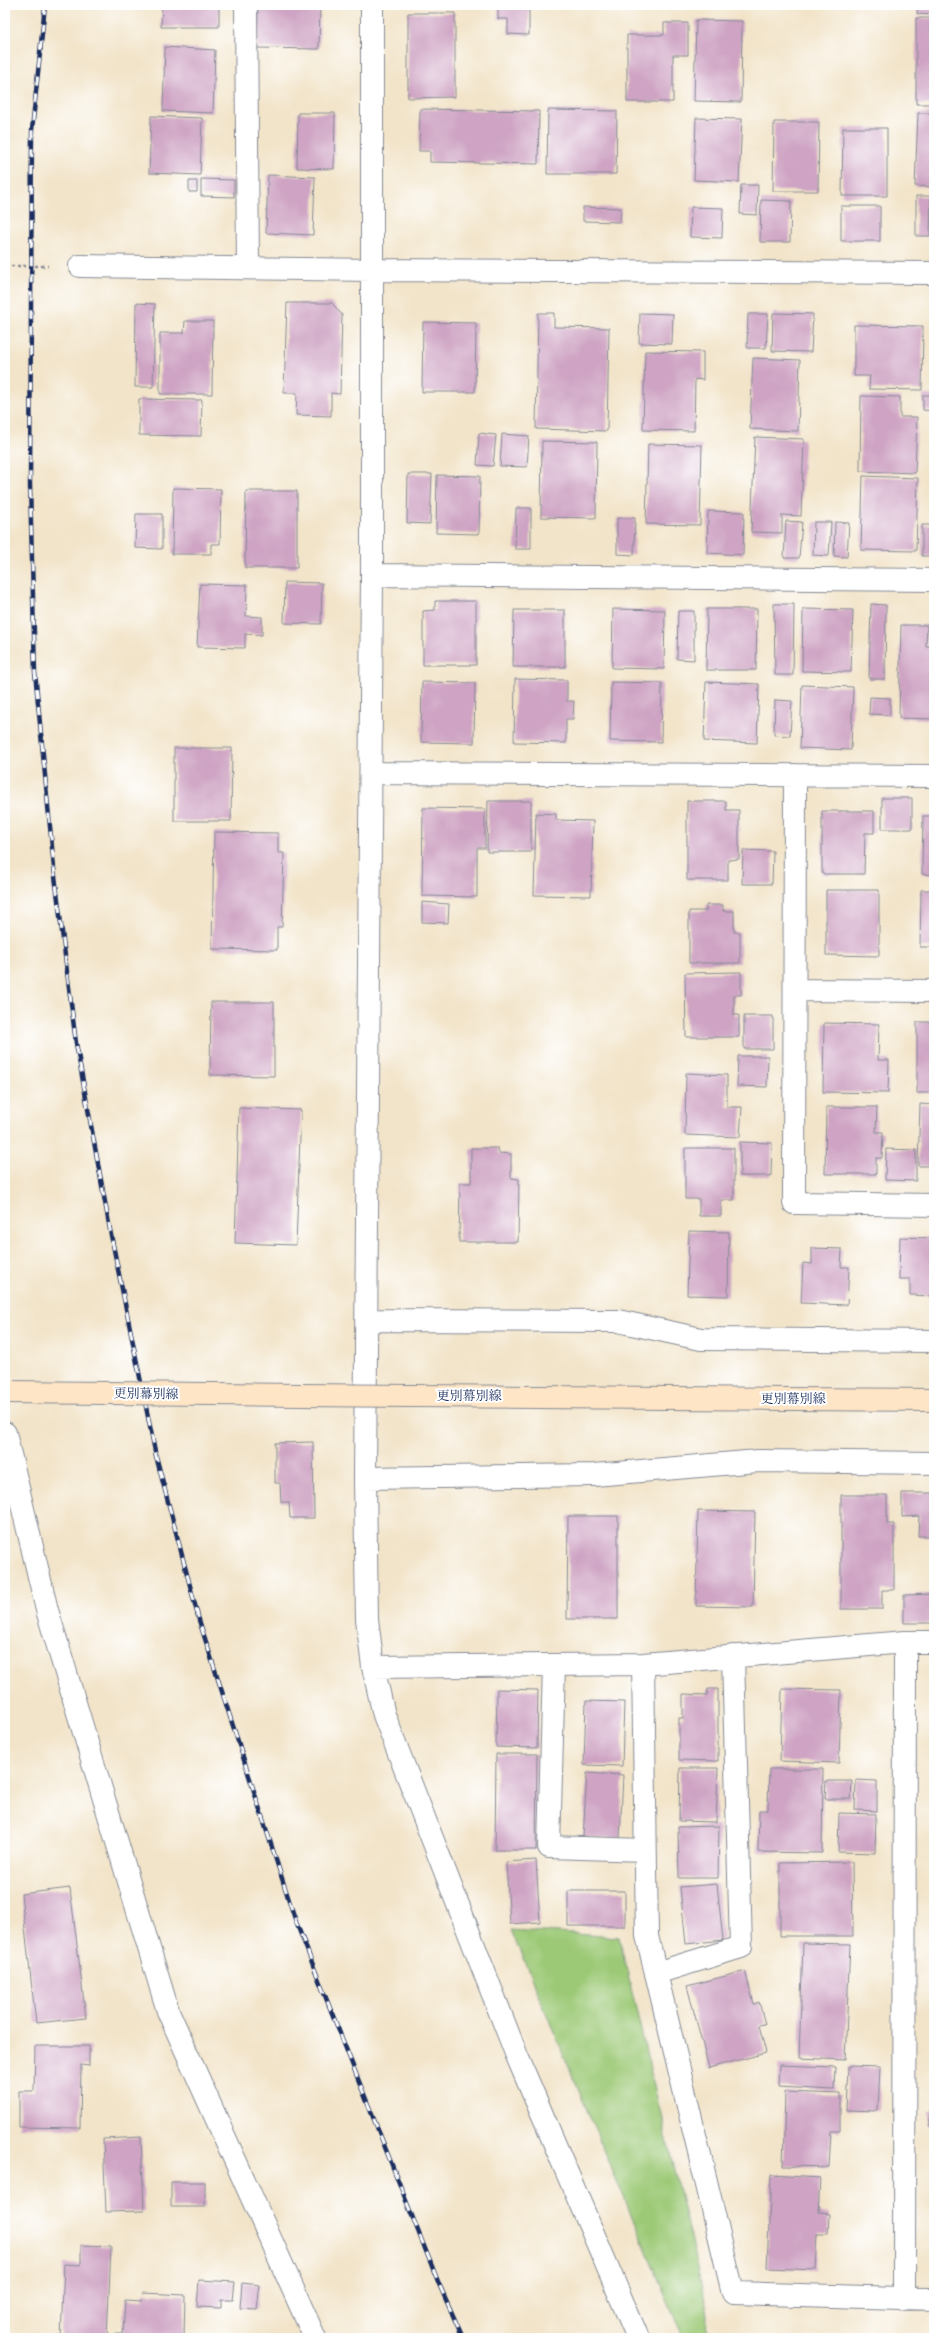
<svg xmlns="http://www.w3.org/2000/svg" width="939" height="2343" viewBox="0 0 939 2343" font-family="'IM FELL Double Pica','Noto Serif JP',serif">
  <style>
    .green { fill: #9cc976; stroke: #5c7c6a }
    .building { fill: #cea3c3 }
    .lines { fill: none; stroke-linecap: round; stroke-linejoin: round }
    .lane-casing { stroke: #868a94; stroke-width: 24 }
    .street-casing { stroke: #868a94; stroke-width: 24 }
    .secondary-casing { stroke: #868a94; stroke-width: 24 }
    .path { stroke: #868a94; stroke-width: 2.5; stroke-dasharray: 3 3; stroke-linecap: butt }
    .lane { stroke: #fff; stroke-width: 22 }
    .street { stroke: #fff; stroke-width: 22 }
    .secondary { stroke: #fee5c5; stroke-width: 22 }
    .rail-casing { stroke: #1b2f5e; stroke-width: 4.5 }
    .rail { stroke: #fff; stroke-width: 3; stroke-dasharray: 9; stroke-linecap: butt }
    .secondary-bridge-casing { stroke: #868a94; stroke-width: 24; stroke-linecap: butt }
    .secondary-bridge { stroke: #fee5c5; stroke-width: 22 }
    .labels { text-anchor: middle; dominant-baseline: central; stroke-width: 4; stroke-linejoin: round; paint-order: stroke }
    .street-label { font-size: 13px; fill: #1b2f5e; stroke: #fff }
  </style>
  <rect width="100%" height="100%" fill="#fff"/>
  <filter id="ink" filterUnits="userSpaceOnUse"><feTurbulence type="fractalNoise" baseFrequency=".025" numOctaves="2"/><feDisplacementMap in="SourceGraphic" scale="8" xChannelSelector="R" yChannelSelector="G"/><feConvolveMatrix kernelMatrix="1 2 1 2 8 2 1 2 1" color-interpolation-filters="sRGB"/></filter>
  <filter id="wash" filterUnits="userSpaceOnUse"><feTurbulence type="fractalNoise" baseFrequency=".012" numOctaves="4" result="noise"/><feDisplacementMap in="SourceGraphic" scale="16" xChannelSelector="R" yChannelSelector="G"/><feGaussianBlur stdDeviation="0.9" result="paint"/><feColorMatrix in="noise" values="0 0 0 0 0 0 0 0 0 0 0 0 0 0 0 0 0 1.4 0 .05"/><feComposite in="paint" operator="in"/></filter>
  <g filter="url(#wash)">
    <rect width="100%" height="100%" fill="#f2e4c9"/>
    <path class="green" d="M511,1930L619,1937L708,2314L707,2338H683Z"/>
    <g id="blocks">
      <path class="building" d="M162,5H219V27H161Z
        M258,5H320L319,49L257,48Z
        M498,5H529V35L508,34V19H498Z
        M918,5H934V15L917,14Z
        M408,13H455V97L408,98Z
        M916,18H934V104H916Z
        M696,20L742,21L741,102L694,101Z
        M664,23H688V55H673V102H627V35H664Z
        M165,47L215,50L213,113L163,111Z
        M420,109L539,111L538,164L430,162V151H419Z
        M548,110L617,111L616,174H547Z
        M298,113H335L334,169L297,168Z
        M918,113H934V187L915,186Z
        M151,116L202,118L200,175L149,173Z
        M696,118L742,119L739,182L694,180Z
        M774,122H819L818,191H773Z
        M843,128H887V196H842Z
        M268,175L315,177L313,235L266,233Z
        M201,179L234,180V197L201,196Z
        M189,181H197V192H189Z
        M741,185H758L757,215L740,214Z
        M916,196H931L930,236H916Z
        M761,200L791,201L790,242H760Z
        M841,206H880V241H841Z
        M583,207L621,208L620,222L583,221Z
        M691,207L723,208L722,238L690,237Z
        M136,303L155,304L153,387H135Z
        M287,303H332L342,315L340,394L331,393V416L296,415L297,393H284Z
        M538,313H554V327L609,328L607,431L536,429Z
        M640,313L673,314L672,344L639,343Z
        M773,313L813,314L811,352L772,351Z
        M748,314H768L766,348H747Z
        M185,321H213L212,394H160V333H184Z
        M423,322L476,323L475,392H422Z
        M854,325L923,326L922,390L869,389L870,376H854Z
        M645,351L703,352V380L695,379L694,431L643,430Z
        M753,358L800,360L798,431L750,429Z
        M923,395H934V411L923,410Z
        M861,396L900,397V417H917L915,473L860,471Z
        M139,399L202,400L201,436L139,435Z
        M479,433L496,435L493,466L477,465Z
        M502,434L529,436L527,467L500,466Z
        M755,437L804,439L801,516L782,515V533L751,532Z
        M542,441L597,442L596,518L541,517Z
        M648,444L702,445L700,525L646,524Z
        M408,474H432L430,524L407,523Z
        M437,475L480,476L479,534L436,533Z
        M863,476L918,478L916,551L861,550Z
        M173,488L221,489L220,544H211V554H172Z
        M246,491H297V568H245Z
        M516,508H531V549H515Z
        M708,511L744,512L743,555L707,553Z
        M136,514H162V549L135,548Z
        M617,518H635L634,555L617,554Z
        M786,521L802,522L799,558H784Z
        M814,522H831L829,556L813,555Z
        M835,522L849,523L847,557L834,556Z
        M922,525H934V556H922Z
        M285,582L322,583L321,624L284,623Z
        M200,584L247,585L246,616L262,617V635L245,634V648L197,647Z
        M435,601H476V665H423V611L435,610Z
        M774,604H794L793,675H775Z
        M871,604L886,605L885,679H869Z
        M613,609L665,610L664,669L612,668Z
        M707,609H757L756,670H706Z
        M803,609L853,610L851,672L802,671Z
        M514,610H565V667H513Z
        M678,611H694V660L677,659Z
        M901,625H927L926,646H934V719L899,718Z
        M515,679L567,680V701H574L573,719H566V743L514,742Z
        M422,682L475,683L474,743L421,742Z
        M611,682L662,683L661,742L610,741Z
        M706,682L759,684L757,743L704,741Z
        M802,685L853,687L851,750L800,748Z
        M870,697L890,698V715L869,714Z
        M775,700L792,701L790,736L774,735Z
        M174,748H232L231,821H174Z
        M882,798H912V829H882Z
        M488,801H531V852H487Z
        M687,801H726V810H739V859L728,860V880H687Z
        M423,808L485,809V848H477V897L422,896Z
        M822,811H874V833H865L864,874H822Z
        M536,813L556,814V820L593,821L591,896L534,895Z
        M923,816H934V875L922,874Z
        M214,832L278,833V853H284L282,927H277V950L212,949Z
        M743,850L773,851L772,884H742Z
        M826,890H879V956L826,955Z
        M921,890H934V947H920Z
        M422,902L449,904L448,923L422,922Z
        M706,905H723V911H734V932H740V963H689V911H706Z
        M741,972V995H734V1015H739V1037H686L685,973Z
        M211,1002H274V1076L210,1075Z
        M744,1016H773V1049H744Z
        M917,1022H934V1093H917Z
        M824,1023L879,1024L878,1060H889L888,1093L823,1092Z
        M738,1056H768L767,1087L737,1086Z
        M686,1073L727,1075V1107H742L740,1137L685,1135Z
        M920,1104L934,1105V1166H918Z
        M826,1107H877L876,1132H883L882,1158H876V1174H825Z
        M239,1108L301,1110L296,1245L235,1243Z
        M740,1142L772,1143L771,1176H740Z
        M471,1148H498L499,1153L511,1154V1178L519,1179L518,1242H459L460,1183H471Z
        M685,1148H734V1200H721V1216H699V1199H685Z
        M886,1149L916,1150V1181L885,1180Z
        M689,1231L729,1232L728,1296L687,1295Z
        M900,1237L934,1238V1296L910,1295V1279H899Z
        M812,1248L842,1249L841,1267H849L847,1305L801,1303L803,1263L812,1264Z
        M313,1442L314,1518H290L289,1502H281L280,1483H275V1443Z
        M902,1493H934L933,1536H918L919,1516L902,1517Z
        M841,1495H887V1524H894V1590H882V1609H841Z
        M698,1511L755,1512L753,1607L696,1606Z
        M568,1516H618V1619H567Z
        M934,1594V1623H904V1595Z
        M497,1689L538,1690L537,1748L496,1747Z
        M708,1689H718V1761L679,1760V1718H683V1694L707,1695Z
        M782,1689L841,1690L839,1763L780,1761Z
        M586,1701L624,1702L622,1766L584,1765Z
        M496,1754H537L536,1850H495Z
        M680,1768H718L716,1822L679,1821Z
        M769,1769H823L822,1853L758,1852L759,1810H768Z
        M587,1773L623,1775L620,1838L583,1837Z
        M856,1780L877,1781V1811L855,1810Z
        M826,1781H852L851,1799H825Z
        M839,1813L876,1814L875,1853L838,1852Z
        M719,1826L718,1878H679L678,1827Z
        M536,1860L540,1922L510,1924L506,1862Z
        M852,1862L853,1936H780V1863Z
        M717,1884L723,1940L686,1944L680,1887Z
        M70,1888L86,2018L36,2023L21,1894Z
        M568,1891H625V1926H568Z
        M803,1943L850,1944L845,2060L799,2058Z
        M745,1971L754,2004L759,2002L765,2024L759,2025L766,2053L709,2068L687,1986Z
        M35,2046H89V2066L81,2065L80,2128L19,2127V2091H34Z
        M779,2065L835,2067L834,2090L778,2087Z
        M848,2066L880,2067L878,2111L846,2110Z
        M785,2092L840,2094V2131H831L829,2167L783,2166Z
        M929,2111H934V2127H929Z
        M141,2137L144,2211L106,2212L103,2139Z
        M771,2175L820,2178L818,2213L829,2214L828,2234H818L816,2270L767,2268Z
        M171,2182H205V2207H171Z
        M81,2245L111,2246L107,2338H61L64,2264L81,2265Z
        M199,2280L235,2282L233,2300H221V2308L197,2307Z
        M242,2283L260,2285L257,2309L240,2308Z
        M143,2293L185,2295L184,2338H115L116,2334H123L125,2300L142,2301Z"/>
    </g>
  </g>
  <g filter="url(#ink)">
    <use href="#blocks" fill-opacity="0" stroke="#868a94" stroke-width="1"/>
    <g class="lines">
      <defs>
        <path id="lane" d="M246,5L248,268
          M554,1665L549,1847L645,1850
          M656,1973L741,1947L733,1656"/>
        <path id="street" d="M372,5V575L365,1478L367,1619L373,1667L384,1715L517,2056L638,2338
          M80,266L372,270L934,273
          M372,575L934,580
          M371,773L934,776
          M795,775L794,1203L934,1205
          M795,990L934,991
          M367,1320L618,1321L701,1339L934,1341
          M5,1433L47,1610L168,2011L315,2338
          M365,1478L594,1475L758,1461L934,1463
          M643,1664L647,1936L733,2293L934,2299
          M373,1667L643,1664L905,1642H934
          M904,2299L905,1642"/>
        <path id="secondary" d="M411,1396L934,1400"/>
      </defs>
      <use href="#lane" class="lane-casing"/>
      <use href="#street" class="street-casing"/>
      <use href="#secondary" class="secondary-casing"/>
      <path class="path" d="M5,266H48"/>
      <use href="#lane" class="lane"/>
      <use href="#street" class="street"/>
      <use href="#secondary" class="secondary"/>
      <defs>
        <path id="rail" d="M45,5L32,130L30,485L35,672L54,868L76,1043L111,1235L156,1456L199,1620L296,1922L439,2284L463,2338"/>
      </defs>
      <use href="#rail" class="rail-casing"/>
      <use href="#rail" class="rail"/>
      <defs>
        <path id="secondary-bridge" d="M5,1392L411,1396"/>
      </defs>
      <use href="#secondary-bridge" class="secondary-bridge-casing"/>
      <use href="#secondary-bridge" class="secondary-bridge"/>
    </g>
  </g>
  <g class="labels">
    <g class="street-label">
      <text transform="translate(146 1394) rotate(1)">更別幕別線</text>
      <text x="469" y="1396">更別幕別線</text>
      <text x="793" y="1399">更別幕別線</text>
    </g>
  </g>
  <rect width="939" height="2343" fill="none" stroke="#fff" stroke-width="20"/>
</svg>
